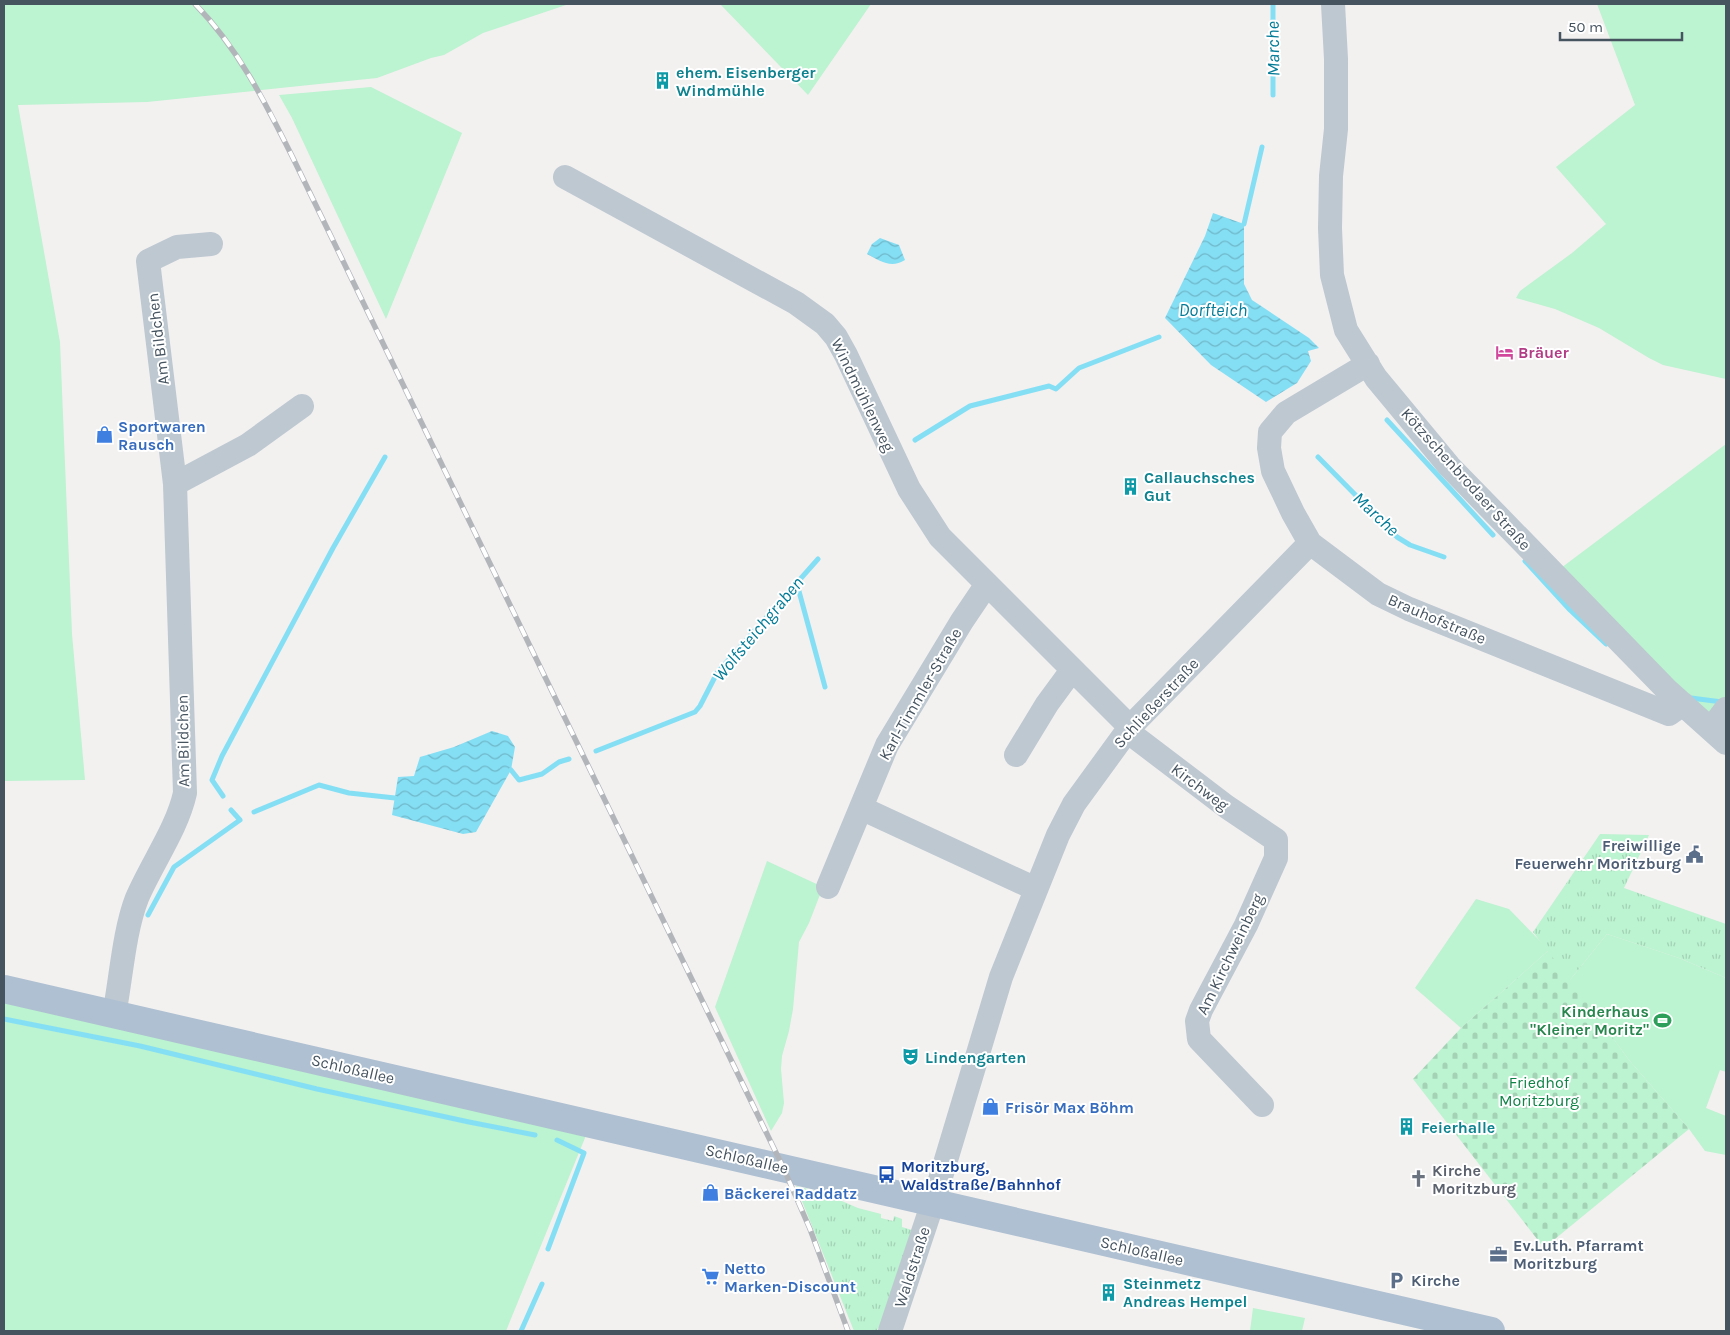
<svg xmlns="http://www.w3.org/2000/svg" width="1730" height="1335" viewBox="0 0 1730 1335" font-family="Karla,sans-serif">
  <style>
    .green { fill: #bcf3d0 }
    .cemetery { fill: url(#cemetery-stones) }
    .park { fill: url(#park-tufts) }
    .water { fill: url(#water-waves) }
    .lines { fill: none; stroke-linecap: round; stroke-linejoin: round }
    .stream { stroke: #85dff4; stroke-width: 5 }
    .minor { stroke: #bdc8d1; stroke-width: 24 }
    .major { stroke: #aec0d1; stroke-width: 28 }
    .rail-casing { stroke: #b2b6bb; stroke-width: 5.5 }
    .rail { stroke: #fff; stroke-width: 4; stroke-dasharray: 11; stroke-linecap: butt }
    .labels { text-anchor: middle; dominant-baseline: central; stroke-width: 4; stroke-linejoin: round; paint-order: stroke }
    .culture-label { font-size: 16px; font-weight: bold; fill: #0d838f; stroke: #fff; text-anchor: start }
    .street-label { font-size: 16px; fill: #465460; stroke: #fff }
    .hotel-label { font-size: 16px; font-weight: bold; fill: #b23c85; stroke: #fff; text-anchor: start }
    .shop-label { font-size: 16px; font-weight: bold; fill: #366cbe; stroke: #fff; text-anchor: start }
    .service-label { font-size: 16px; font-weight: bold; fill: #4e5e75; stroke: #fff; text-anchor: start }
    .leisure-label { font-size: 16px; font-weight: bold; fill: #27864d; stroke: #fff; text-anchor: end }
    .park-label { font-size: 16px; fill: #0f8347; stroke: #fff }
    .transit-label { font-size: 16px; font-weight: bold; fill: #164399; stroke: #fff; text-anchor: start }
    .worship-label { font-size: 16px; font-weight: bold; fill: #5b616d; stroke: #fff; text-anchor: start }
    .water-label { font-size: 18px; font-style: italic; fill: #037b97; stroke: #fff }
  </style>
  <defs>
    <pattern id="cemetery-stones" width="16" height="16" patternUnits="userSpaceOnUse" patternTransform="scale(1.25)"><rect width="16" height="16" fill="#bcf3d0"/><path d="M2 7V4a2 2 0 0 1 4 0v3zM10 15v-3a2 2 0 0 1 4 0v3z" fill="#a3d2b5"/></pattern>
    <pattern id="park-tufts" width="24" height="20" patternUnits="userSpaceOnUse" patternTransform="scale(1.25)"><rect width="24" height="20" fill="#bcf3d0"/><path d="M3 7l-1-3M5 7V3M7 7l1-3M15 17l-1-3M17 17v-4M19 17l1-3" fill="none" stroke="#a3d2b5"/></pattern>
    <pattern id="water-waves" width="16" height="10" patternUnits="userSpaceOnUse" patternTransform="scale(1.25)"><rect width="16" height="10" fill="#85dff4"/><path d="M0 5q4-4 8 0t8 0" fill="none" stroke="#6fb7c9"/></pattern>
  </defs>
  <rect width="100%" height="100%" fill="#f3f0f0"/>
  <path class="green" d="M4,4H569L483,33L444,55L431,58L377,78L147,102L18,105L60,342L72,634L85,780L4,781Z
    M720,4H871L808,95Z
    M1597,4H1726V379L1663,365L1649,358L1599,328L1555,309L1516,298L1520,291L1572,253L1606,224L1556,167L1635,105Z
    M371,87L462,133L386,319L292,118L279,95Z
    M1726,444V702L1712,720L1561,568Z
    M767,861L823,887L809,923L799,942L793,1009L789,1031L782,1056L781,1069L784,1103L782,1113L771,1131L715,1007Z
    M1476,899L1509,909L1549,950L1461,1028L1415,988Z
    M1607,934L1679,958L1726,978V1072L1720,1070L1706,1108L1726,1116V1155L1705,1151L1689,1129L1629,1060L1570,980Z
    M4,1001L587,1133L506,1331H4Z
    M1253,1308L1305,1318L1302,1331H1250Z"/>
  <path class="cemetery" d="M1549,950L1629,1060L1689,1129L1544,1248L1413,1079L1461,1028Z"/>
  <path class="park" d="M1600,834L1649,835L1624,888L1726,924V978L1679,958L1607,934L1570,980L1533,932Z
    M796,1186L821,1192L858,1208L881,1214V1218L893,1221L894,1216L902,1219V1227L912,1230L883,1328H878L877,1331H854Z"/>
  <path class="water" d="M1213,213L1244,224V284L1252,300L1309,338L1319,348L1308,351L1311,361L1297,383L1266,402L1211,365L1165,318L1205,236Z
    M880,238L899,245L905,260C891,269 880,261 867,254L872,244Z
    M492,731L508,736L515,747L511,770L476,832L463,834L392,815L398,777L414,776L420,757L454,747Z"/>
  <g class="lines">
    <path class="stream" d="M1273,4V95
      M1244,224L1262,147
      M1387,420L1493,535
      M915,440L970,406L1049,386L1056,389L1079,368L1159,337
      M1318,457L1397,537L1410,545L1444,557
      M1525,561L1570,610L1606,644
      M797,584L825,687
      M1691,698L1722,702
      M596,751L695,712L700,706L717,673L818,559
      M511,770L519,780L542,774L559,762L569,759
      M223,796L212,780L222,756L333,548L385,457
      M254,812L319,785L349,793L395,798
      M148,915L174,867L240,820L231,810
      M4,1019L140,1046L317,1089L469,1122L535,1135
      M548,1249L584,1153L557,1140
      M521,1331L542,1284"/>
    <path class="minor" d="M1333,4L1336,59V129L1331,176L1330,228L1332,275L1346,330L1376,378L1449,466L1668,691L1726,743
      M565,177L796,303L825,324L836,337L846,355L909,489L940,537L1130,727
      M1368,364L1286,413L1270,432L1269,448L1273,471L1293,513L1310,543L1378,594L1409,609L1669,714L1683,704
      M175,484L248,445L302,406
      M1711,729L1726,709
      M1127,731L1227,807L1276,840V858L1246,925L1201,1010L1197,1021L1199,1039L1262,1105
      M1016,755L1047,704L1072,670
      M861,808L1036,889
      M828,887L887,745L962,621L987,584
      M114,1015C121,979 124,931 137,898C152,863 177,829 185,793L175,484L148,261L177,247L211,244
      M890,1331L937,1190L1001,977L1058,835L1074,804L1130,727L1310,543"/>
    <path class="major" d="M4,989L1491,1331"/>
    <defs>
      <path id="rail" d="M195,4C238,48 265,102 292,156L783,1167L810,1229L848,1331"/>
    </defs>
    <use href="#rail" class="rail-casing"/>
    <use href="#rail" class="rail"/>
  </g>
  <defs>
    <symbol id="building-bare" viewBox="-9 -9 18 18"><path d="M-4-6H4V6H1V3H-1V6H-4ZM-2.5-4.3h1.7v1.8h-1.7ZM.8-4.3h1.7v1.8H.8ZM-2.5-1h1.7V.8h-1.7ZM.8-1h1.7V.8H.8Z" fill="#0f9aa8" stroke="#fff" stroke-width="2.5" paint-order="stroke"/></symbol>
    <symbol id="hotel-bare" viewBox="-9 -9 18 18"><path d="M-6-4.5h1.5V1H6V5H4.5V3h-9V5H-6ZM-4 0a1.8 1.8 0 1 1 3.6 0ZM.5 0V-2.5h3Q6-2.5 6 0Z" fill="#d1479c" stroke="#fff" stroke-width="2.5" paint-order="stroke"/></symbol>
    <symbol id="shop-bare" viewBox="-9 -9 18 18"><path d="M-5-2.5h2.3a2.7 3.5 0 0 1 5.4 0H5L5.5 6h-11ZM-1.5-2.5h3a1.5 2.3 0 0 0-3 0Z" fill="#3f7fe0" stroke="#fff" stroke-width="2.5" paint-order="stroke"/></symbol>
    <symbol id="civic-bare" viewBox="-9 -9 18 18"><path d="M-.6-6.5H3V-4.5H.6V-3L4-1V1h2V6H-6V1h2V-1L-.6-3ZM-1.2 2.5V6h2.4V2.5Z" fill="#5c6f8a" stroke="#fff" stroke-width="2.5" paint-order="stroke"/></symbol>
    <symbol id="stadium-bare" viewBox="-9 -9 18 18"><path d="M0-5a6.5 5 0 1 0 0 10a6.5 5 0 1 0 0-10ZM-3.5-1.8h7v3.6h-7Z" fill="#2e9e5b" stroke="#fff" stroke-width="2.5" paint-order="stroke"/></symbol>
    <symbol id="theatre-bare" viewBox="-9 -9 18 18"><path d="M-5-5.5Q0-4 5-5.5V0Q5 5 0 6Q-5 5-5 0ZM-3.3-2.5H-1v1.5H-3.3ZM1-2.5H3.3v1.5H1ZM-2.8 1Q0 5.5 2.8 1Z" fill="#0f9aa8" stroke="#fff" stroke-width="2.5" paint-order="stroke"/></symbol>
    <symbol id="bus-bare" viewBox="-9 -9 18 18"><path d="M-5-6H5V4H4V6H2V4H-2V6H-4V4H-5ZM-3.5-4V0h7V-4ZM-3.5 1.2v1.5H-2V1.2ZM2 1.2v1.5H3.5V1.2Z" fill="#1a4fb4" stroke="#fff" stroke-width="2.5" paint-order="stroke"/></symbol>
    <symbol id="church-bare" viewBox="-9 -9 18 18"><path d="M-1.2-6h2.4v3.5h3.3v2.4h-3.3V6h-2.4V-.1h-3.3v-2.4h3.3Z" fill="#6b7280" stroke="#fff" stroke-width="2.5" paint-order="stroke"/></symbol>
    <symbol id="office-bare" viewBox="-9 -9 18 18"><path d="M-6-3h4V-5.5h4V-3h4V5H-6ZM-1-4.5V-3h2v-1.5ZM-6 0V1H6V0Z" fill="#5c6f8a" stroke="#fff" stroke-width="2.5" paint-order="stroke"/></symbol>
    <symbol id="supermarket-bare" viewBox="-9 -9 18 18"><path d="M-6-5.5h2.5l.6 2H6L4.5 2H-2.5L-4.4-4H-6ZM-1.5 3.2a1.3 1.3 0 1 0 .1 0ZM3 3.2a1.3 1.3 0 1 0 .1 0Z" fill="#3f7fe0" stroke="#fff" stroke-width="2.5" paint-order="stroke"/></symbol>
    <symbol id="parking-bare" viewBox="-9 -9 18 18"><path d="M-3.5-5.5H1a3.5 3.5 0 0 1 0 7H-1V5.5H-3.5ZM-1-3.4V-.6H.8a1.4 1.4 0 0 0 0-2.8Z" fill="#5c6f8a" stroke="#fff" stroke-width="2.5" paint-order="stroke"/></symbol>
  </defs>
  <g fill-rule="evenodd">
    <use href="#building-bare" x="650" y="68" width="25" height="25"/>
    <use href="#hotel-bare" x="1492" y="340" width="25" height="25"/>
    <use href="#shop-bare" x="92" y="422" width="25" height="25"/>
    <use href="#building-bare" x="1118" y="474" width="25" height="25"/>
    <use href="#civic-bare" x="1682" y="842" width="25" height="25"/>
    <use href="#stadium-bare" x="1650" y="1008" width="25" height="25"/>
    <use href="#theatre-bare" x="898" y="1044" width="25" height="25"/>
    <use href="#shop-bare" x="978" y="1094" width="25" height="25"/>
    <use href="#building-bare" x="1394" y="1114" width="25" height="25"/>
    <use href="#bus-bare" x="874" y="1162" width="25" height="25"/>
    <use href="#church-bare" x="1406" y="1166" width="25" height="25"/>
    <use href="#shop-bare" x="698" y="1180" width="25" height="25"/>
    <use href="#office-bare" x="1486" y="1242" width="25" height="25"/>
    <use href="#supermarket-bare" x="698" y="1264" width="25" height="25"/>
    <use href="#parking-bare" x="1384" y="1268" width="25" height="25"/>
    <use href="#building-bare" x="1096" y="1280" width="25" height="25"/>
  </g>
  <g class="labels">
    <g class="culture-label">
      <text x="676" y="72">ehem. Eisenberger<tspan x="676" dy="18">Windmühle</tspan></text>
      <text x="1144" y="477">Callauchsches<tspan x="1144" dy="18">Gut</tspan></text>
      <text x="925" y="1057">Lindengarten</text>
      <text x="1421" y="1127">Feierhalle</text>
      <text x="1123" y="1283">Steinmetz<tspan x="1123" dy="18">Andreas Hempel</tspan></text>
    </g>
    <g class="street-label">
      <text transform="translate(158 339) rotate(-97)">Am Bildchen</text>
      <text transform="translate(863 395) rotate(64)">Windmühlenweg</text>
      <text transform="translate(1466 479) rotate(48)">Kötzschenbrodaer Straße</text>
      <text transform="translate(1437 619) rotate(23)">Brauhofstraße</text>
      <text transform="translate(920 694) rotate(-60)">Karl-Timmler-Straße</text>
      <text transform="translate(1156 703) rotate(-47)">Schließerstraße</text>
      <text transform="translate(183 741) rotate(-91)">Am Bildchen</text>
      <text transform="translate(1200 787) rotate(37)">Kirchweg</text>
      <text transform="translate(1230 954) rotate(-64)">Am Kirchweinberg</text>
      <text transform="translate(353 1069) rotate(13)">Schloßallee</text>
      <text transform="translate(747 1159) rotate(13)">Schloßallee</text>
      <text transform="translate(1142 1251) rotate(13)">Schloßallee</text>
      <text transform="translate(912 1267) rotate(-72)">Waldstraße</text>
    </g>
    <g class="hotel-label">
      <text x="1518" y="352">Bräuer</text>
    </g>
    <g class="shop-label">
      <text x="118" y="426">Sportwaren<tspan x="118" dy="18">Rausch</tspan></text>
      <text x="1005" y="1107">Frisör Max Böhm</text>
      <text x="724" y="1193">Bäckerei Raddatz</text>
      <text x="724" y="1268">Netto<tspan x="724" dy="18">Marken-Discount</tspan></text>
    </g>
    <g class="service-label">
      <text x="1681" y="845" text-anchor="end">Freiwillige<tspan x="1681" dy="18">Feuerwehr Moritzburg</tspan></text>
      <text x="1513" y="1245">Ev.Luth. Pfarramt<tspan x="1513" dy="18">Moritzburg</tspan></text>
      <text x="1411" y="1280">Kirche</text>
    </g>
    <g class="leisure-label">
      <text x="1649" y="1011">Kinderhaus<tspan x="1649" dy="18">"Kleiner Moritz"</tspan></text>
    </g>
    <g class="park-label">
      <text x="1539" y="1082">Friedhof<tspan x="1539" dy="18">Moritzburg</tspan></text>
    </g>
    <g class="transit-label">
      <text x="901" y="1166">Moritzburg,<tspan x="901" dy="18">Waldstraße/Bahnhof</tspan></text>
    </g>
    <g class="worship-label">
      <text x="1432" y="1170">Kirche<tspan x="1432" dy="18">Moritzburg</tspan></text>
    </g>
    <g class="water-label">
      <text transform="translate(1273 49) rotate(-91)">Marche</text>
      <text x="1213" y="310">Dorfteich</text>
      <text transform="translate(1376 514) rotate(43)">Marche</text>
      <text transform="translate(758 629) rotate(-50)">Wolfsteichgraben</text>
    </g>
  </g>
  <rect width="1730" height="1335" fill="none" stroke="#465460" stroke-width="10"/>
  <path d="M1560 32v8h122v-8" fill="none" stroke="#465460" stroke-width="2.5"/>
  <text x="1568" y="32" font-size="15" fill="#465460" stroke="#ffffff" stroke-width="4" paint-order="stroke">50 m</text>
</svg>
